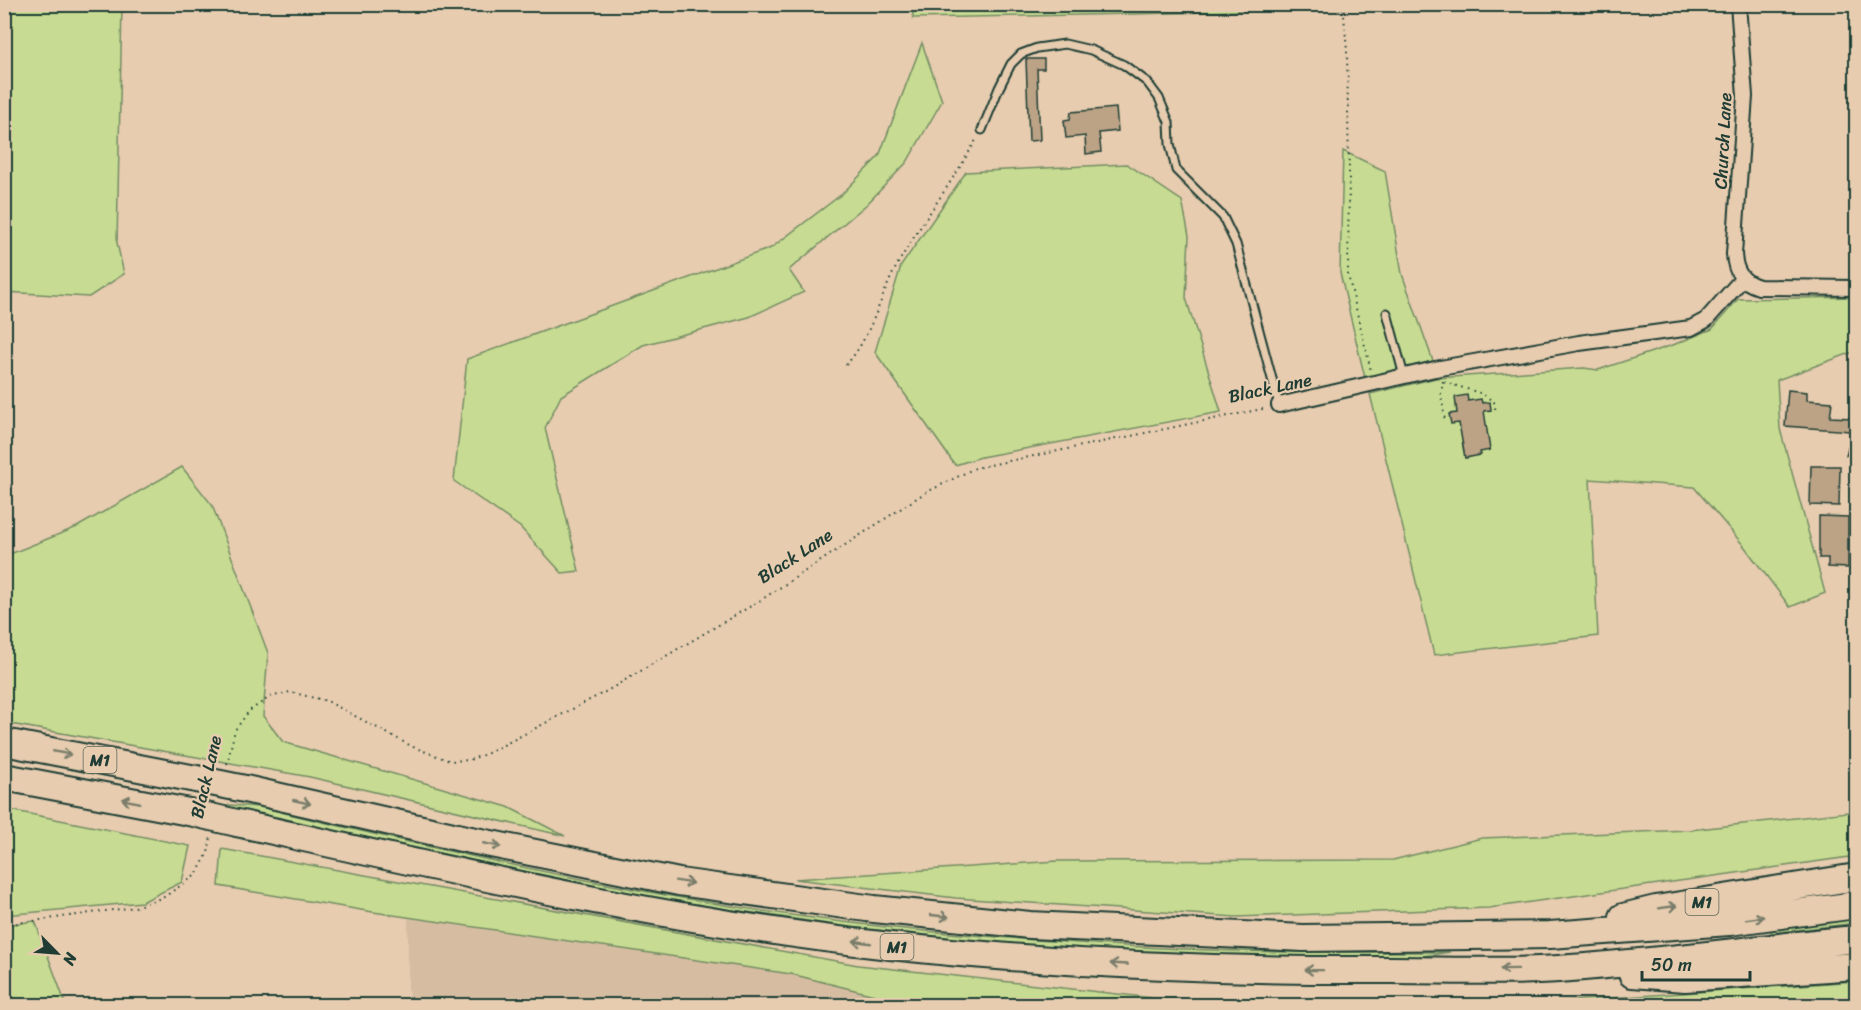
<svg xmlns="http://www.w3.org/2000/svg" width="1861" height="1010" viewBox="0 0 1861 1010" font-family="Sriracha,sans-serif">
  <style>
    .built { fill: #d6bda1 }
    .green { fill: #c7dc92; stroke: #738c63; stroke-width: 1.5 }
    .building { fill: #bda386; stroke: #1f3d34; stroke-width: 1.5 }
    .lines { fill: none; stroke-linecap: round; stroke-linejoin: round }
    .service-casing { stroke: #1f3d34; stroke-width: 11 }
    .minor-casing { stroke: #1f3d34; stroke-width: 18 }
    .motorway-casing { stroke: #1f3d34; stroke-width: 30 }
    .path { stroke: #1f3d34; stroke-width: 2; stroke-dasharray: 1.5 4.5; stroke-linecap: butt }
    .service { stroke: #e7ccaf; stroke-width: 7 }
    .minor { stroke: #e7ccaf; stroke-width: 14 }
    .motorway { stroke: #e7ccaf; stroke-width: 26 }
    .motorway-bridge-casing { stroke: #1f3d34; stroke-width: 30; stroke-linecap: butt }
    .motorway-bridge { stroke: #e7ccaf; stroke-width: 26 }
    .oneway { stroke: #797d6b }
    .labels { text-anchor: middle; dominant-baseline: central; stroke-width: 4.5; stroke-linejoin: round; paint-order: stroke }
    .shield { fill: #e7ccaf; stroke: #5b6859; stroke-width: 1.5 }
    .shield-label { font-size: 16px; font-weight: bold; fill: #1f3d34 }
    .street-label { font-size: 18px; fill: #1f3d34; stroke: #e7ccaf }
  </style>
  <rect width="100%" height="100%" fill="#e7ccaf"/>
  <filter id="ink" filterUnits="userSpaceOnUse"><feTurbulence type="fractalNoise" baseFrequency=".0167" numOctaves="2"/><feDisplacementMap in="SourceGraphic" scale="12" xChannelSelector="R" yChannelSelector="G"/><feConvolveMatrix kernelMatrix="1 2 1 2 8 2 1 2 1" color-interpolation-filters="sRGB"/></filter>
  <g filter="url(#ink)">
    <path class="built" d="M408,918L791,974L914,1005L415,1006L408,991Z"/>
    <path class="green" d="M4,5H122L117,243L124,274L89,297L5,292Z
      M1349,5V8L1135,14L913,18V4Z
      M922,43L942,101L907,162L867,204L789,270L804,292L749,317L643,345L561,396L545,428L579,571L562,573L520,527L454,481L467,359L771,248L842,194L879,156Z
      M1343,151L1385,171L1402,274L1433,361L1365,378L1340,273Z
      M1127,164L1182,201L1189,236L1186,298L1221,412L981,457L955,465L875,352L901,266L966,172Z
      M1856,297V351L1777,380L1780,429L1825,593L1790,607L1744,546L1694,487L1590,479L1598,636L1434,655L1370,394L1436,378L1584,368L1598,370L1673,345L1712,329L1738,299Z
      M182,467L212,505L268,653L263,716L283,742L508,807L565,836L310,777L5,723V556L77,527Z
      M229,805L260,807C479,860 701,910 925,931C1029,940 1134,948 1239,951C1309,953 1380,952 1450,952L1409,958L1149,955L1041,947L848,927L634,895L230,808Z
      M5,809L190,846L182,882L142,902L5,915Z
      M1856,811V856L1489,908L1236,917L956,898L795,879L1058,861L1393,860L1482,838L1690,830Z
      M222,849L858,965L1153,998L1367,1005H914L791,974L373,912L219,886Z
      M1856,918V923L1771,933V929Z
      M35,921L66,1005H5V925Z
      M1856,981V1005H1509Z"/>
    <path class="building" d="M1026,59H1044V69H1037L1040,140L1029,141Z
      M1116,108L1118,131L1099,133L1101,152L1086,154L1085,136L1066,138L1064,120L1070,119L1071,112Z
      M1788,390L1807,392V400L1832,402L1830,417L1851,418L1850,431L1785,426Z
      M1467,395L1468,401L1481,399L1482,403L1490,402L1491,410L1484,411L1490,450L1480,452L1481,455L1465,458L1459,423L1451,424L1449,414L1457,413L1455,397Z
      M1849,444L1856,445V457L1846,455Z
      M1811,466H1840L1839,506L1810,505Z
      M1819,516L1848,517V568L1828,567V558H1819Z"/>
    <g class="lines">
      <defs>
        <path id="service" d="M982,130L999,88L1011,64L1021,54L1037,48L1065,44L1091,50L1124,65L1147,82L1159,98L1169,122L1170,144L1176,170L1223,217L1236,244L1279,405
          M1387,313L1404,376"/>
        <path id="minor" d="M1738,4L1745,96L1734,254C1735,272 1742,282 1759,287L1856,288
          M1279,405L1435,369L1579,343L1691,328L1706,320L1743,278"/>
        <path id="motorway" d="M4,742L196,779
          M4,777L189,812
          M245,789L466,839L679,882L874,909L1030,925L1303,938L1550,935L1729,922L1856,905
          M237,823C453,871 669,922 890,946C1056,964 1223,971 1390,970C1450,970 1511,973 1571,968C1666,961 1761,948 1856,939
          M1623,917L1656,909L1856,877
          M1632,974L1685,978L1856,966"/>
      </defs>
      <use href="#service" class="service-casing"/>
      <use href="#minor" class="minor-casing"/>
      <use href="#motorway" class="motorway-casing"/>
      <path class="path" d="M1343,4L1347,51L1349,172L1348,275L1371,371
        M846,365C873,335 880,294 900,260C924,219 953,181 976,140
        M1443,381L1441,394L1445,421
        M1444,382L1483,394L1494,402L1496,413
        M1856,494L1852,535L1856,547
        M227,764L235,730L249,711L270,697L290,692L327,701L413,747L450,761L469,760L488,753L605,692L761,600L923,494L975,468L1267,408
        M4,925L135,907L164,897L196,875L208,853L211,837"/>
      <use href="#service" class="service"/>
      <use href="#minor" class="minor"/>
      <use href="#motorway" class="motorway"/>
      <defs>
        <path id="motorway-bridge" d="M196,779L245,789
          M189,812L237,823"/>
      </defs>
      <use href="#motorway-bridge" class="motorway-bridge-casing"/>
      <use href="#motorway-bridge" class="motorway-bridge"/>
    </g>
    <defs><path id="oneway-shaft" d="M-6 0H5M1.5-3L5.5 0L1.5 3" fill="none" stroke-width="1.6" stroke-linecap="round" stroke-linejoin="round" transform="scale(1.5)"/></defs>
    <g class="oneway">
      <use href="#oneway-shaft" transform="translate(62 753) rotate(11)"/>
      <use href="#oneway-shaft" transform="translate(131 801) rotate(-169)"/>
      <use href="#oneway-shaft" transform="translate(302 802) rotate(13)"/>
      <use href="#oneway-shaft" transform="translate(492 845) rotate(11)"/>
      <use href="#oneway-shaft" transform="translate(684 882) rotate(9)"/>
      <use href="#oneway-shaft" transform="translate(1668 907) rotate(-8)"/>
      <use href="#oneway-shaft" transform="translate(940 916) rotate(6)"/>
      <use href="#oneway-shaft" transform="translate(1755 918) rotate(-8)"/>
      <use href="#oneway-shaft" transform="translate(862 942) rotate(-172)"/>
      <use href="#oneway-shaft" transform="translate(1119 964) rotate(-177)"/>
      <use href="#oneway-shaft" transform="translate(1509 969) rotate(179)"/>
      <use href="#oneway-shaft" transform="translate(1314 970) rotate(-179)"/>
    </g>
  </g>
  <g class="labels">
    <g class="shield">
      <rect x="83.5" y="747" width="33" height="26" rx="4.5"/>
      <rect x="1685.5" y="889" width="33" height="26" rx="4.5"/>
      <rect x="880.5" y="934" width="33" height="26" rx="4.5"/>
    </g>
    <g class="shield-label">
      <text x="100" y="760">M1</text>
      <text x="1702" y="902">M1</text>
      <text x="897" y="947">M1</text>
    </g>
    <g class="street-label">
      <text transform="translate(1723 141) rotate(-87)">Church Lane</text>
      <text transform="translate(1270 388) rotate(-12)">Black Lane</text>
      <text transform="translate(795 556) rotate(-33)">Black Lane</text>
      <text transform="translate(206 777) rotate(-77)">Black Lane</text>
    </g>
  </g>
  <rect width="1861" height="1010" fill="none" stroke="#e7ccaf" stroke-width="24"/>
  <rect x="12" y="12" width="1837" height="986" fill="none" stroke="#1f3d34" stroke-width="2" filter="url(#ink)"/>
  <g transform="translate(57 953) rotate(115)" stroke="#e7ccaf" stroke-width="4.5" paint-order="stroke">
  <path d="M0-4.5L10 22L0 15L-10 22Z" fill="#1f3d34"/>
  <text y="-9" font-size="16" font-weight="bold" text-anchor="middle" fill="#1f3d34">N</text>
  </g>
  <path d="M1642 971v9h108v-9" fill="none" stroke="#1f3d34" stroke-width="3"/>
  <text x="1651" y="971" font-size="18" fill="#1f3d34" stroke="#e7ccaf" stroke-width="4.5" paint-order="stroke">50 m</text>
</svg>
